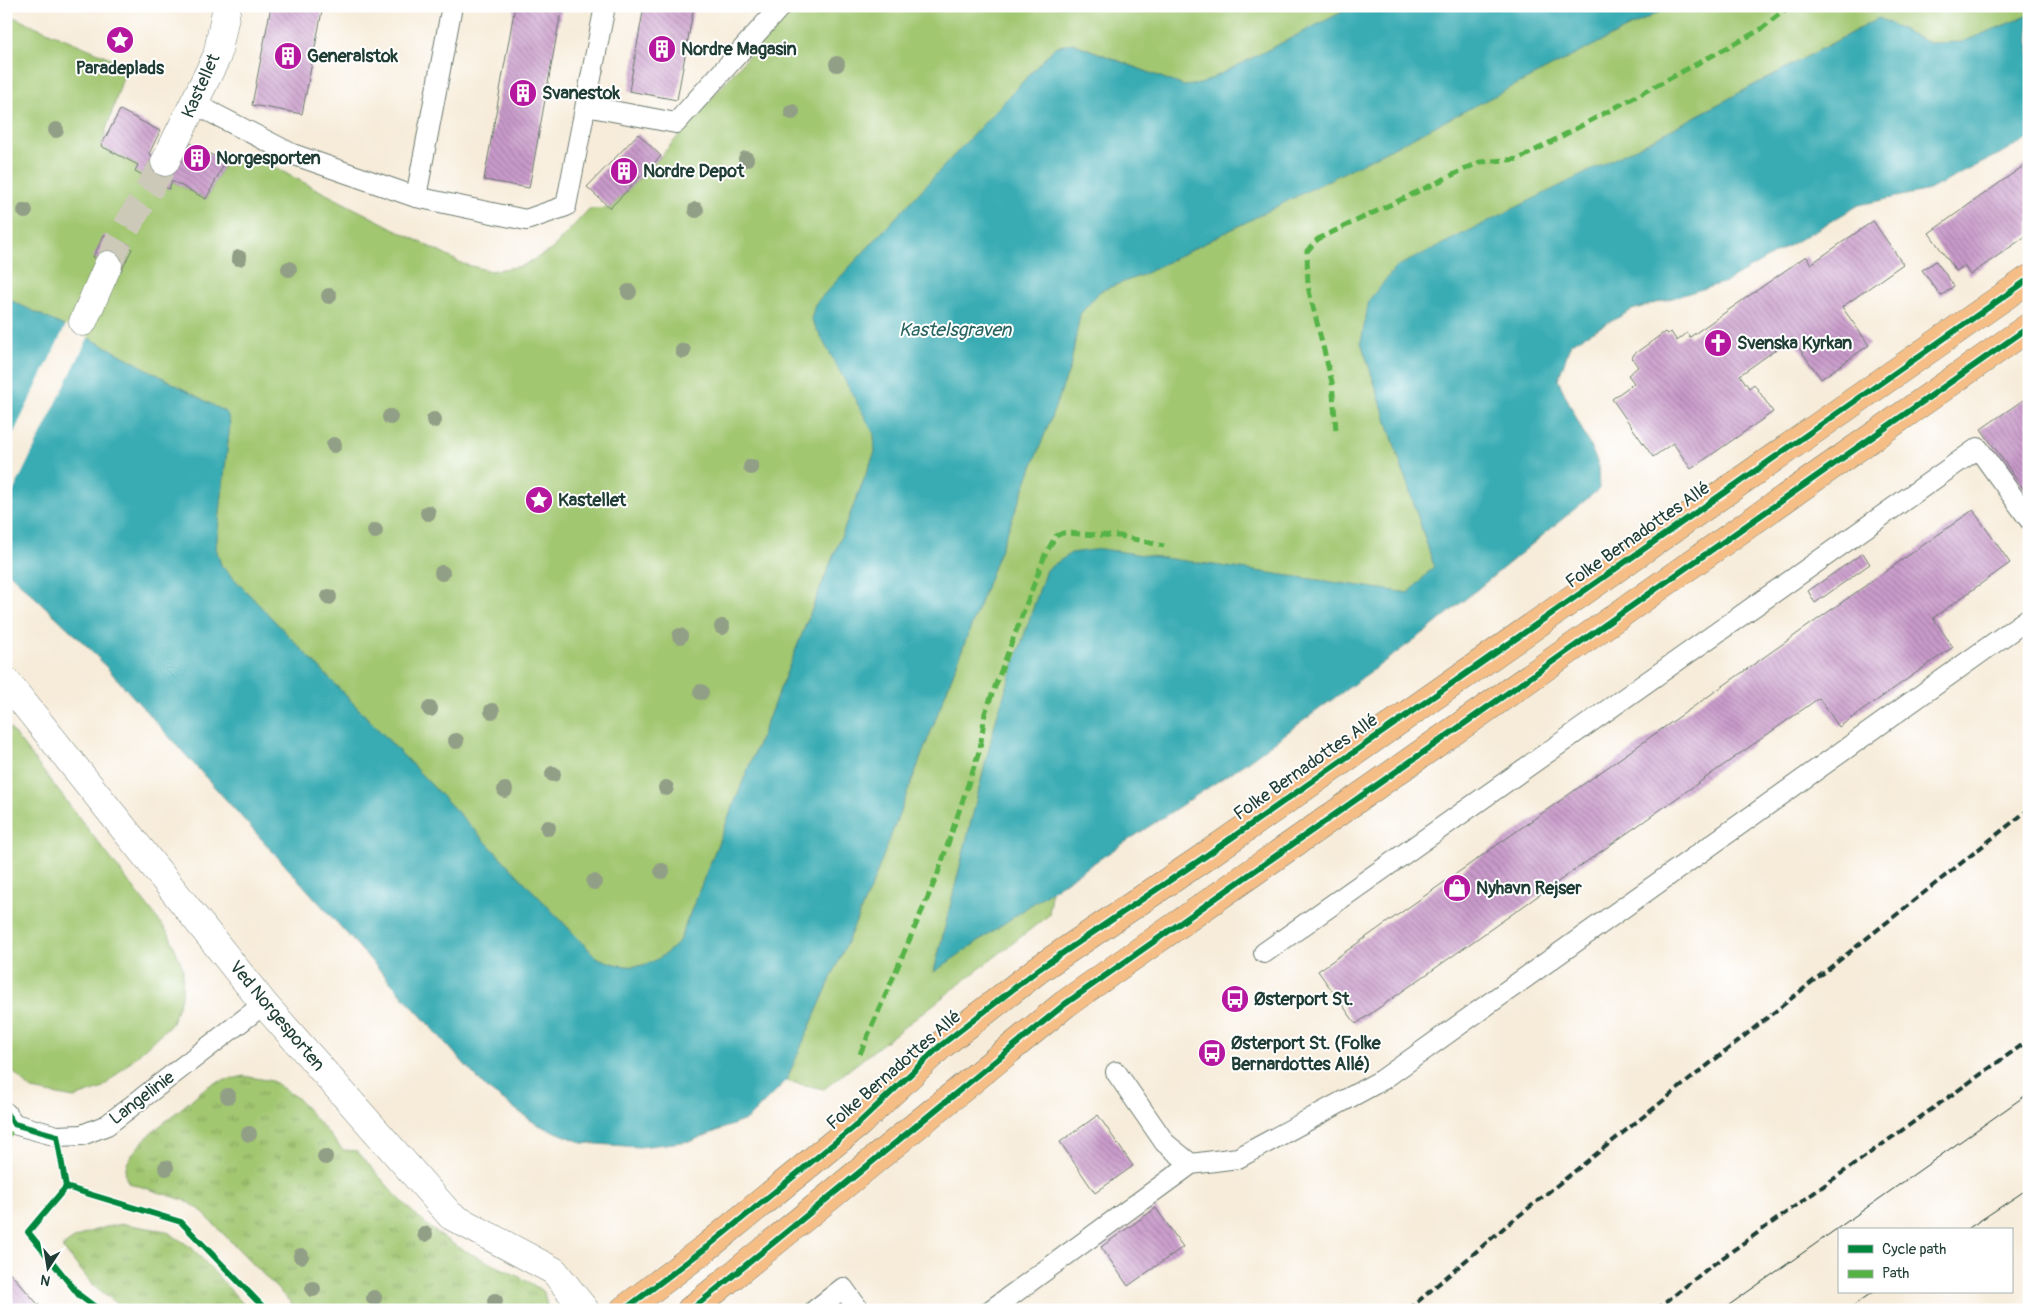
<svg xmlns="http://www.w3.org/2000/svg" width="2035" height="1316" viewBox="0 0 2035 1316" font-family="Pangolin,sans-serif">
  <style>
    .grass { fill: url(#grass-tufts); stroke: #608252 }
    .park { fill: #a2c771; stroke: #608252 }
    .water { fill: #39abb3; stroke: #2c7474 }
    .pier { fill: #f7ecda }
    .building { fill: url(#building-back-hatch) }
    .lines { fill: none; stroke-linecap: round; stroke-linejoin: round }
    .minor-tunnel { stroke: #ccc9b9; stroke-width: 28; stroke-dasharray: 28 14; stroke-linecap: butt }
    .service-casing { stroke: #6b7a6e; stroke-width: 22 }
    .minor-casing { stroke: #6b7a6e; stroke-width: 29 }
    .primary-casing { stroke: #6b7a6e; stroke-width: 29 }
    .service { stroke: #fff; stroke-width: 20 }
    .minor { stroke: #fff; stroke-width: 28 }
    .primary { stroke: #f6be87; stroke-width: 28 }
    .tram { stroke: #1f3d34; stroke-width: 1 }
    .rail { stroke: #1f3d34; stroke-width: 4; stroke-dasharray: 8 4; stroke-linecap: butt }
    .quiet { stroke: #55b346; stroke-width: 5; stroke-dasharray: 10 5; stroke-linecap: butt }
    .cycleway-casing { stroke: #fff; stroke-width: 9 }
    .cycleway { stroke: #00873e; stroke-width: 6 }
    .tree { fill: #929f87 }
    .labels { text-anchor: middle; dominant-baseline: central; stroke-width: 4; stroke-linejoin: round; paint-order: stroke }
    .poi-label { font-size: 18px; font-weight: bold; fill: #1f3d34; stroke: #fff; text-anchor: start }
    .street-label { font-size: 18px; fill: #1f3d34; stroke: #fff }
    .water-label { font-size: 19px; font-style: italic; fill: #286460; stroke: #fff }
  </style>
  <defs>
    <pattern id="grass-tufts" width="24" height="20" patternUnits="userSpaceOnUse" patternTransform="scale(1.25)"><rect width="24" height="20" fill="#a2c771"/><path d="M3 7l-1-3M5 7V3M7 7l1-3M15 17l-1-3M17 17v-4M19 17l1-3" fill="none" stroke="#83a35e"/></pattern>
    <pattern id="building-back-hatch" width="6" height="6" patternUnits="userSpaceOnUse" patternTransform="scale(1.25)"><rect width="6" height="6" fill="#c99aca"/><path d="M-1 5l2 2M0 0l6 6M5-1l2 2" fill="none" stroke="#a37fa5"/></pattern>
  </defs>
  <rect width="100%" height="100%" fill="#fff"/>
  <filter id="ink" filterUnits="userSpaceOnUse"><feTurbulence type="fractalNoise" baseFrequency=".02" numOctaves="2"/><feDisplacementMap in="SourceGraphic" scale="10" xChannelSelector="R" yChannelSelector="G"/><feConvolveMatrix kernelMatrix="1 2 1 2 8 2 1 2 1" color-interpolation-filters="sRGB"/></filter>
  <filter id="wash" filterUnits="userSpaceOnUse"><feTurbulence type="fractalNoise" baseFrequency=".0096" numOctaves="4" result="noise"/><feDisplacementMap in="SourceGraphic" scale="20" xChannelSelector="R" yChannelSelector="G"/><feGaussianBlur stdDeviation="1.12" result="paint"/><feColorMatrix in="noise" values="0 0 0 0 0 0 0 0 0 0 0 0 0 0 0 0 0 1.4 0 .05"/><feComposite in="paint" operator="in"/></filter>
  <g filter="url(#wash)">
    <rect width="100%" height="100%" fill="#f7ecda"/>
    <path class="grass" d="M244,1076L272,1081L297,1098L343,1150L357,1151C382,1179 406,1210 437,1233C469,1258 511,1268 544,1292L548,1310H298L199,1209L187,1201L129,1183C110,1160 168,1120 183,1107C192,1100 201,1090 210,1085C220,1080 234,1079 244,1076Z
      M124,1224L166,1231L192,1248L249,1310H125L92,1284L62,1247C81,1233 100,1227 124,1224Z"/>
    <path class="park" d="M792,6H1354L1201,84L1184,86L1073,43L874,434L875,452L679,941C653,969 631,973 596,957L221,565L216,548L230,424L227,413L109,348L6,298V14L127,65L101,146L138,165L135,171L169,189L172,181L206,199L225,162L256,158L463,264L491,271L522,266L551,250L589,209L610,208L661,156Z
      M1671,6H2029V15L1962,42L1929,43L1879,18L1644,144L1361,342L1434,566L1409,593L1101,549L1046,570L997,716L934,971L1051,891L1049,915L824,1089L786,1081L872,885L1070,368L1080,314L1100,291L1142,275Z
      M6,723L169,934L183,968L182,995L172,1023L101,1089L74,1098L32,1090L10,1069L6,1059Z"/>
    <path class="water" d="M1354,6H1671L1142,275L1100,291L1080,314L1070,368L872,885L786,1081L748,1119L691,1141L639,1147L583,1143L536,1124L486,1088L90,649L6,570V298L109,348L227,413L230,424L216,548L221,565L596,957C631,973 653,969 679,941L875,452L874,434L811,319L815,304L1055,47L1072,43L1184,86L1201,84Z
      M2029,15V139L1929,190L1859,205L1726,282L1632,310L1571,343L1558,380L1598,463L1599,489L1429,629L1244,764L1051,891L934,972L997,716L1046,570L1071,553L1101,549L1409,593L1434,566L1361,342L1369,300L1396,267L1644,144L1879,18L1929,43L1962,42Z"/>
    <path class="pier" d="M66,325L89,336L6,506V449Z"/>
    <g id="blocks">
      <path class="building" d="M271,6H323L302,114L252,105Z
        M515,6H562L529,188L484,180Z
        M644,6H694L677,100L629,91Z
        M120,110L160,131L149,154L173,166L186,141L225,162L206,199L172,181L169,189L135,171L138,165L101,146Z
        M638,134L661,156L610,208L587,187Z
        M2029,162V234L1970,275L1964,266L1956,271L1929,233Z
        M1873,221L1903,264L1842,307L1869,345L1821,379L1792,338L1740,375L1749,388L1754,384L1773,412L1691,469L1673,443L1653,457L1612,399L1634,383L1628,375L1638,367L1632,358L1634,354L1665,332L1667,334L1671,332L1677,341L1687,333L1690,337L1806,256L1811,264Z
        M104,235L132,249L121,271L93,257Z
        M1936,261L1954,286L1941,296L1922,270Z
        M2029,396V497L1981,429Z
        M1973,510L2010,563L1933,618L1953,647L1839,727L1819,698L1356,1024L1318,971Z
        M1863,553L1870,564L1815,603L1808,591Z
        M1098,1115L1133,1166L1095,1193L1060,1142Z
        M1156,1208L1183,1247L1128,1286L1101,1247Z
        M6,1268L43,1310H12L6,1304Z"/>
    </g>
  </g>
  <g filter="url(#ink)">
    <use href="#blocks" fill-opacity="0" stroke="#6b7a6e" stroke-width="1"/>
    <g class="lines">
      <path class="minor-tunnel" d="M108,265L118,242L165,162"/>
      <defs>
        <path id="service" d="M195,104L292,154L416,197L526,220L566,206L605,6
          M586,106L676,123L781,6
          M416,197L452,6
          M1264,953L1978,448L2029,519
          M1116,1072L1165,1143L1191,1164L1238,1158L1382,1080L2029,618
          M6,1113L14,1124L57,1136L82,1135L107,1125L264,1004
          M815,1310L843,1288L859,1310
          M991,1310L1191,1164"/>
        <path id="minor" d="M165,162L217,56L227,6
          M83,322L108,265
          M6,681L264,1004L451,1216L554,1271L585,1310"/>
        <path id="primary" d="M624,1310L707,1247L859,1123L940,1046L1039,969L1200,860L2029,279
          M691,1310L1065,1004L2029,327"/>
      </defs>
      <use href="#service" class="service-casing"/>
      <use href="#minor" class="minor-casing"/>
      <use href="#primary" class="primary-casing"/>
      <use href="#service" class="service"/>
      <use href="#minor" class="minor"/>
      <use href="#primary" class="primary"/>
      <path class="tram" d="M1966,1230L2029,1188
        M1722,1310L2029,1093
        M1847,1310L1873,1292"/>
      <path class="rail" d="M1408,1310L1506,1226L2029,809
        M1656,1310L1711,1266L2029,1040"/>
      <path class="quiet" d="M1336,430L1332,382L1308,287L1307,251L1318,239L1480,162L1519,159L1760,30L1789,6
        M860,1054L937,876L980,749L985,713L1045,555L1056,536L1063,533L1120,536L1164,546
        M6,1140L14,1124"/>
      <defs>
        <path id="cycleway" d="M6,1113L14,1124L57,1136L66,1187L181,1222L266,1310
          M66,1187L28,1232L79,1295L99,1310
          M624,1310L707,1247L859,1123L940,1046L1039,969L1200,860L2029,279
          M691,1310L1065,1004L2029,327"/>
      </defs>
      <use href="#cycleway" class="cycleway-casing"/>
      <use href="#cycleway" class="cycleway"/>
    </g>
    <g class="tree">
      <circle cx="837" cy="64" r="8"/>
      <circle cx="792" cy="112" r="8"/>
      <circle cx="56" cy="130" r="8"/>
      <circle cx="746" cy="159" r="8"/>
      <circle cx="696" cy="210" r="8"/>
      <circle cx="25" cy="211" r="8"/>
      <circle cx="239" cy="258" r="8"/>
      <circle cx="289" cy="269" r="8"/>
      <circle cx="629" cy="292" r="8"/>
      <circle cx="329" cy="296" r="8"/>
      <circle cx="683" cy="351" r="8"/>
      <circle cx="390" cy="417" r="8"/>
      <circle cx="434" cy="420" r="8"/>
      <circle cx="334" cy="445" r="8"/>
      <circle cx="751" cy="467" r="8"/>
      <circle cx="428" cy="513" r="8"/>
      <circle cx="375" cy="531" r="8"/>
      <circle cx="442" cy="573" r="8"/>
      <circle cx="329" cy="597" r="8"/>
      <circle cx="722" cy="627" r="8"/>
      <circle cx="680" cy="636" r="8"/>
      <circle cx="701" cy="692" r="8"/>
      <circle cx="430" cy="709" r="8"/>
      <circle cx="492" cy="711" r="8"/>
      <circle cx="456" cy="741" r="8"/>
      <circle cx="553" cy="774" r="8"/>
      <circle cx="666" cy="788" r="8"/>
      <circle cx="505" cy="790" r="8"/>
      <circle cx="548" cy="828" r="8"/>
      <circle cx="662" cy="871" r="8"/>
      <circle cx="594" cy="882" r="8"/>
      <circle cx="228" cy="1096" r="8"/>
      <circle cx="249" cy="1134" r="8"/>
      <circle cx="325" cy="1157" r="8"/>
      <circle cx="166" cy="1168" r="8"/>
      <circle cx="425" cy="1234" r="8"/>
      <circle cx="301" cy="1256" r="8"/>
      <circle cx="313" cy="1289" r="8"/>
      <circle cx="374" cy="1298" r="8"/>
      <circle cx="495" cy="1301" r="8"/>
    </g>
  </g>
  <defs>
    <symbol id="sight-disc" viewBox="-11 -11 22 22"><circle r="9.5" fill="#b5179e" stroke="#fff"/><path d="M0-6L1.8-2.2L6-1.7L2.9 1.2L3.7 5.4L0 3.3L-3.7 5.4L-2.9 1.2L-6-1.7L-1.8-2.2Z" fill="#fff"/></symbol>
    <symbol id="building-disc" viewBox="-11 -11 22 22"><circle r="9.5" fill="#b5179e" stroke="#fff"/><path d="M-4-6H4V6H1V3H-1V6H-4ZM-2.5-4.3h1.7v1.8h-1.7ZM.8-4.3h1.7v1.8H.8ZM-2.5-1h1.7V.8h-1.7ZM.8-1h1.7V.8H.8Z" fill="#fff"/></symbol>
    <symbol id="church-disc" viewBox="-11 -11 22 22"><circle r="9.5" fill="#b5179e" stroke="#fff"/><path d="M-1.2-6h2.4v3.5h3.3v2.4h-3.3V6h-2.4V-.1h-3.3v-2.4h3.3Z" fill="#fff"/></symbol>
    <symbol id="shop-disc" viewBox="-11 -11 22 22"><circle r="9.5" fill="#b5179e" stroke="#fff"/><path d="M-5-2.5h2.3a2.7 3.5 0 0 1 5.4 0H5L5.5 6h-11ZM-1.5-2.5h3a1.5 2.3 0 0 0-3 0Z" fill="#fff"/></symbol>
    <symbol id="bus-disc" viewBox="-11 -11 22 22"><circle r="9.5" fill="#b5179e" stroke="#fff"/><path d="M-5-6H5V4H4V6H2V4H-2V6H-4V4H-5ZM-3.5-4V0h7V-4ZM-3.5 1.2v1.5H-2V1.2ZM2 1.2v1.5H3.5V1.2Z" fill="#fff"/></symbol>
  </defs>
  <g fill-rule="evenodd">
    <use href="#sight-disc" x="104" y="24" width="32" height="32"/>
    <use href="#building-disc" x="646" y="33" width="32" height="32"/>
    <use href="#building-disc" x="272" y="40" width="32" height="32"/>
    <use href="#building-disc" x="507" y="77" width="32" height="32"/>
    <use href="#building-disc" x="181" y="142" width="32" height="32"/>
    <use href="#building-disc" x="608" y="155" width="32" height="32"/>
    <use href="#church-disc" x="1702" y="327" width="32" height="32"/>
    <use href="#sight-disc" x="523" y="484" width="32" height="32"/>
    <use href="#shop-disc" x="1441" y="872" width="32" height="32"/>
    <use href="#bus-disc" x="1219" y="983" width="32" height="32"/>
    <use href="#bus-disc" x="1196" y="1037" width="32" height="32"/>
  </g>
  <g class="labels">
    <g class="poi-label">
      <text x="681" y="49">Nordre Magasin</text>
      <text x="307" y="56">Generalstok</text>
      <text x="120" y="68" text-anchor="middle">Paradeplads</text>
      <text x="542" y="93">Svanestok</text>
      <text x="216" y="158">Norgesporten</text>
      <text x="643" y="171">Nordre Depot</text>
      <text x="1737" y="343">Svenska Kyrkan</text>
      <text x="558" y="500">Kastellet</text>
      <text x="1476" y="888">Nyhavn Rejser</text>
      <text x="1254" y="999">Østerport St.</text>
      <text x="1231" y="1043">Østerport St. (Folke<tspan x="1231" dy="21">Bernardottes Allé)</tspan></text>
    </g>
    <g class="street-label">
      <text transform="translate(201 86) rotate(-66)">Kastellet</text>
      <text transform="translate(1638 535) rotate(-35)">Folke Bernadottes Allé</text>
      <text transform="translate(1306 767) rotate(-35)">Folke Bernadottes Allé</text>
      <text transform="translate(277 1016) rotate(50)">Ved Norgesporten</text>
      <text transform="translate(894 1070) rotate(-41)">Folke Bernadottes Allé</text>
      <text transform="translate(142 1098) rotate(-37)">Langelinie</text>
    </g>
    <g class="water-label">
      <text x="955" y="330">Kastelsgraven</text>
    </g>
  </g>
  <rect width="2035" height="1316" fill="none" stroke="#fff" stroke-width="25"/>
  <rect x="1838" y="1228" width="175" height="65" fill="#ffffff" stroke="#a5b1ae"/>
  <rect x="1848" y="1245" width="25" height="8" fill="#00873e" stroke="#a5b1ae"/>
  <text x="1882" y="1254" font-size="15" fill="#1f3d34">Cycle path</text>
  <rect x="1848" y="1270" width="25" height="8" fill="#55b346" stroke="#a5b1ae"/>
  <text x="1882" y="1278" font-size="15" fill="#1f3d34">Path</text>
  <g transform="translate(48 1268) rotate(192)" stroke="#ffffff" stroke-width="4" paint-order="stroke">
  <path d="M0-4L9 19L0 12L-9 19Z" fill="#1f3d34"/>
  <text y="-8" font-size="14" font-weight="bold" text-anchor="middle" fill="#1f3d34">N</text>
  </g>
</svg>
